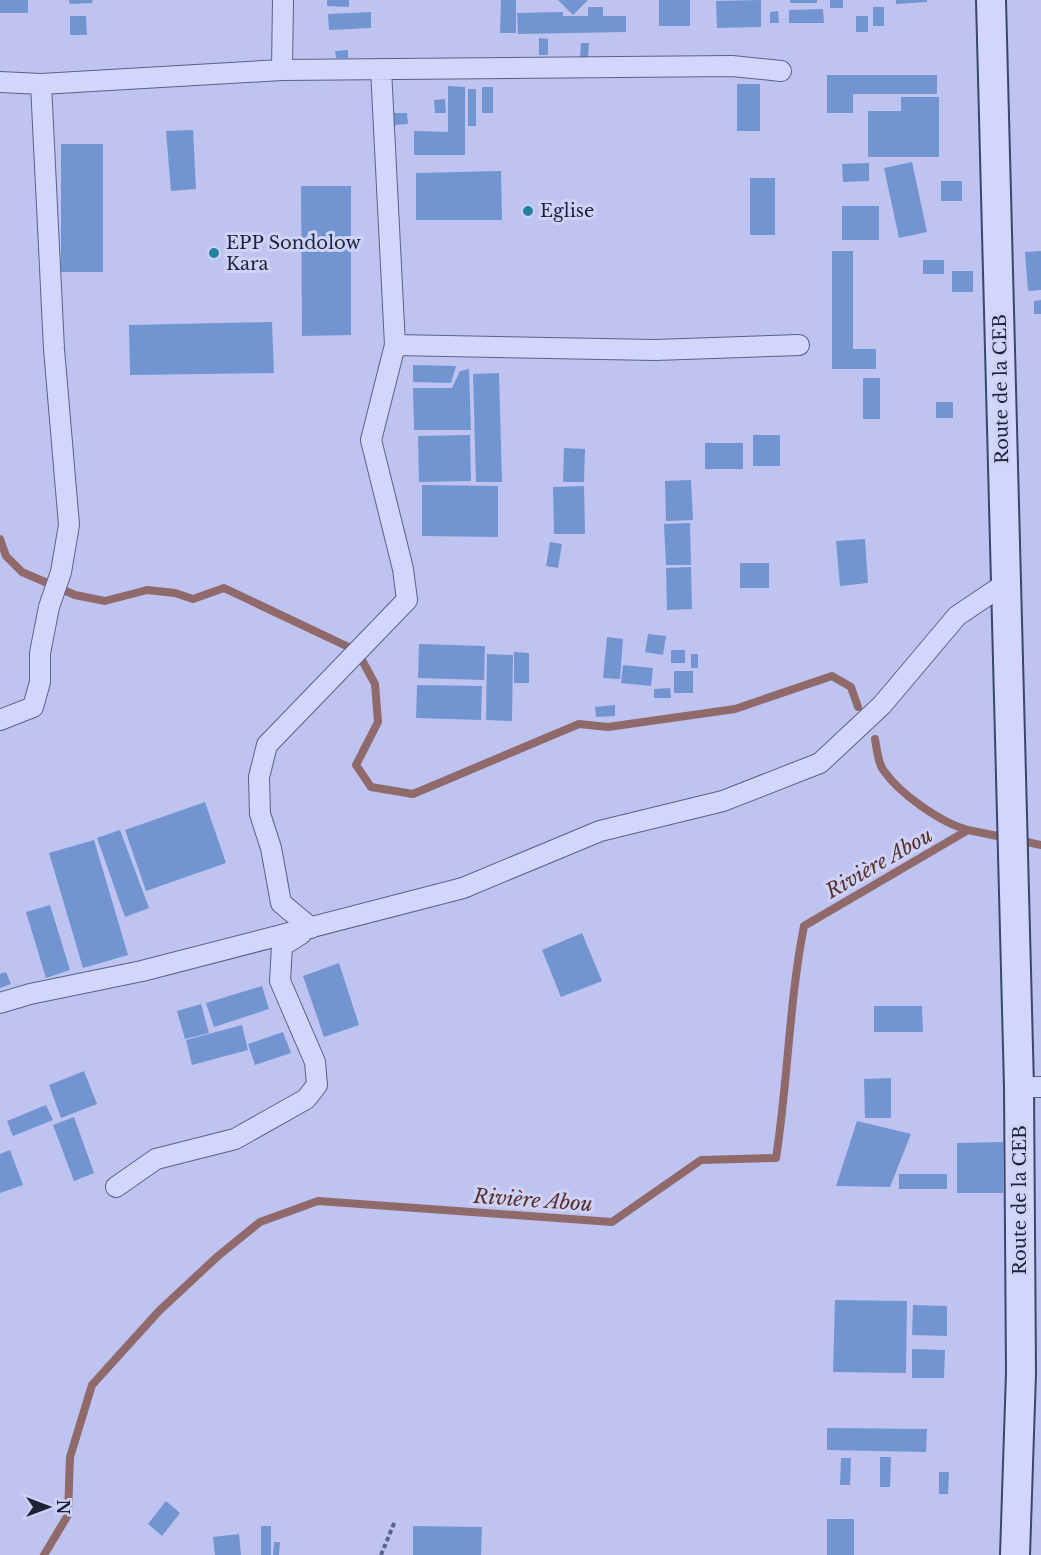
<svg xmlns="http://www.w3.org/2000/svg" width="1041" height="1555" viewBox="0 0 1041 1555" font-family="'Libre Baskerville',serif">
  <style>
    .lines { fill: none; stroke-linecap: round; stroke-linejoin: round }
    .stream { stroke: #90696a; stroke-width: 8 }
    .building { fill: #7295d1 }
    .street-casing { stroke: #56638a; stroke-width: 22 }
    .secondary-casing { stroke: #3a486b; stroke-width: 32 }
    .path { stroke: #56638a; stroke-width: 4; stroke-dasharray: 4.5 3; stroke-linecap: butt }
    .street { stroke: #d2d6fb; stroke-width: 20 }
    .secondary { stroke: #d2d6fb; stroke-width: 28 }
    .poi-dot { fill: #23839c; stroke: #cfd2f7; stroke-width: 2 }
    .labels { text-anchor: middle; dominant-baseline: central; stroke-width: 6; stroke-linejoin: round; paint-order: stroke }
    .poi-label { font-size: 18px; fill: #1c2438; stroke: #cfd2f7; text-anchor: start }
    .street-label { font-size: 18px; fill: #1c2438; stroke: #cfd2f7 }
    .water-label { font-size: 20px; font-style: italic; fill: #59312a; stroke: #cfd2f7 }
  </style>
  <rect width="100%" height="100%" fill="#bfc3f0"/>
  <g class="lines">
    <path class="stream" d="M0,539L6,556L22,572L75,595L105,601L147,590L175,593L193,599L224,588L357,651L375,684L378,722L356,765L371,787L413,794L579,724L608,727L735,709L832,676L851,687L858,707
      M875,739C877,749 878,764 884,771C900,794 941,823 968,830
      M1018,840L1041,845
      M44,1555L68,1515L70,1457L92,1385L159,1311L218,1256L260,1222L318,1201L612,1222L701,1160L776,1158C788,1081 789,1002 804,926L968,830L1007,838"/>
  </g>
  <path class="building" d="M0,0H28V13H0Z
    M69,0H92L93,3L70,4Z
    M327,0H349V7L327,6Z
    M501,0H516V33H500Z
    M558,0H588L573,15Z
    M659,0H690V26H659Z
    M761,0V27L717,28L716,1Z
    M790,0H817V3H790Z
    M830,0H843V8H830Z
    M896,0H927V2L896,4Z
    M588,7H603V16H626V32L518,34L517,13L563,12V16H588Z
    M873,7H884V26H873Z
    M823,9L824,23H789V10Z
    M778,11L779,23H770V12Z
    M371,12V28L329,30L328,14Z
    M70,16H86L87,35H70Z
    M856,16H868V32H856Z
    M539,38L548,39V55H539Z
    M581,43H589L588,58H580Z
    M348,50V58H336L335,51Z
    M827,75H937V94H853V113H827Z
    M737,84H760V131H737Z
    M448,86L465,87V155H414V131L448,132Z
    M482,87H493V113H482Z
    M468,89H476V126H468Z
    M901,97H939V157H868V111H901Z
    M445,99L446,113H435L434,100Z
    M393,113H407L408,124L394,125Z
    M193,130L196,189L171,191L166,131Z
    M61,144H103V272H61Z
    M912,162L927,232L899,238L884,168Z
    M869,163V181L843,182L842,164Z
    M501,171L502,220H416V173Z
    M750,178H775V235H750Z
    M941,181H962V201H941Z
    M301,186H351V335L302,336Z
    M842,206H879V240H842Z
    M832,251H853V349H876V369H832Z
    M1041,251V290L1028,291L1025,252Z
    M923,260H944V274H923Z
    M952,271H973V292H952Z
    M1041,300V314H1034V301Z
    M272,322L274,373L130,375L129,325Z
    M413,365L456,366L451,383L413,382Z
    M469,369L471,430H414L413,388H452L460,371Z
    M499,373L502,482H476L473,374Z
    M863,378H880V419H863Z
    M936,402H953V418H936Z
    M470,435L471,481L419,482L418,436Z
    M753,435H780V466H753Z
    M705,443H743V469H705Z
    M564,448L585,449L584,482H563Z
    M691,480L693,520L666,521L665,481Z
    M422,485L498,486V537L422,536Z
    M584,486L585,534H554L553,487Z
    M690,523L691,565H666L664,524Z
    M865,539L868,583L840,586L836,541Z
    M550,542L562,544L558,568L546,566Z
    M740,563H769V588H740Z
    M691,567L692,609L667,610L666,568Z
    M648,634L666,636L663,655L645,652Z
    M607,637L623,639L620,679L603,678Z
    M419,644L485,646L484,680L418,678Z
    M671,650H685V663H671Z
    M514,652L529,653V683H514Z
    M487,654L513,655L512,721L486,720Z
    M691,654H698V668H691Z
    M623,665L653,668L651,686L621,683Z
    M674,671H693V693H674Z
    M417,685L482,686L481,720L416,718Z
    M670,688L671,698H654V689Z
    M615,705V716L596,717L595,707Z
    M205,802L226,863L146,891L125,830Z
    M120,830L149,908L125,917L97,838Z
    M94,840L128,955L83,968L49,853Z
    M50,905L70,970L46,978L26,912Z
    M582,933L602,981L561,997L542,950Z
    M339,963L359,1025L324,1037L303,976Z
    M6,972L11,984L0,988V974Z
    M262,986L269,1009L214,1027L206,1003Z
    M201,1004L209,1033L185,1039L177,1011Z
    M874,1006H922L923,1032H874Z
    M242,1025L248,1050L192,1065L186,1040Z
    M283,1032L291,1053L255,1065L248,1044Z
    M84,1071L97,1104L61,1118L49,1085Z
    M891,1078V1118H865L864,1079Z
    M46,1105L53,1120L13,1136L7,1121Z
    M74,1117L94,1173L74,1181L53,1125Z
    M857,1121L911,1134L890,1187L836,1186Z
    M1003,1142V1193H957V1143Z
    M10,1150L23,1185L0,1193V1154Z
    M899,1174H947V1189H899Z
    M835,1300L907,1301L906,1373L833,1372Z
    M913,1305L947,1306V1336L912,1335Z
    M912,1349L945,1350L944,1378H912Z
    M827,1428L927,1429L926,1452L827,1450Z
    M880,1457H891L890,1487H880Z
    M841,1458H851L850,1485H840Z
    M939,1472H949L948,1494H939Z
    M166,1501L180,1513L162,1536L148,1524Z
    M827,1519H854V1555H827Z
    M261,1526H271V1555H261Z
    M413,1526L482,1527L481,1555H413Z
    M239,1534L241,1555H215L213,1537Z
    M274,1542H280L279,1555H273Z"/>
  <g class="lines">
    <defs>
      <path id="street" d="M282,70L283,0
        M0,82L41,84L282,70L732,66L781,71
        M395,345L655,350L799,345
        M0,720L33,707L40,682V653L49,607L61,572L69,525L54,349L41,84
        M311,928L281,903L271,848L260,814L259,777L267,745L407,600L403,569L371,440L395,345L381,69
        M0,1003L30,994L142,971L463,888L600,831L723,801L820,763L882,705L957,616L1006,583
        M1019,1087H1041
        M116,1187L156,1159L235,1139L306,1099L317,1085L315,1062L280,981L282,946L301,934"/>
      <path id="secondary" d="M991,0L1019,1087L1021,1373L1015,1555"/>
    </defs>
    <use href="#street" class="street-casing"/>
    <use href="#secondary" class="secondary-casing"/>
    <path class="path" d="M381,1555L395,1521"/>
    <use href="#street" class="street"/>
    <use href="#secondary" class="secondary"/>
  </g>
  <g class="poi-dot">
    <circle cx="528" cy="211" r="6"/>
    <circle cx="214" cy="253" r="6"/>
  </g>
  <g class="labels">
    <g class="poi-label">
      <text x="540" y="211">Eglise</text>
      <text x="226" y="243">EPP Sondolow<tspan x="226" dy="21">Kara</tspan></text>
    </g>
    <g class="street-label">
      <text transform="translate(1001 389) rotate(-91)">Route de la CEB</text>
      <text transform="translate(1020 1200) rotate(-90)">Route de la CEB</text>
    </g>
    <g class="water-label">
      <text transform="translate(879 863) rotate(-30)">Rivière Abou</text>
      <text transform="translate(533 1200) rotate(4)">Rivière Abou</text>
    </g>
  </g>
  <g transform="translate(48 1507) rotate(90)" stroke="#cfd2f7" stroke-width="4.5" paint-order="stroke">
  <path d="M0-4.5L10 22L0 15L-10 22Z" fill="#1c2438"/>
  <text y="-9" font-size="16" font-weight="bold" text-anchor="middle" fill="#1c2438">N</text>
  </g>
</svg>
